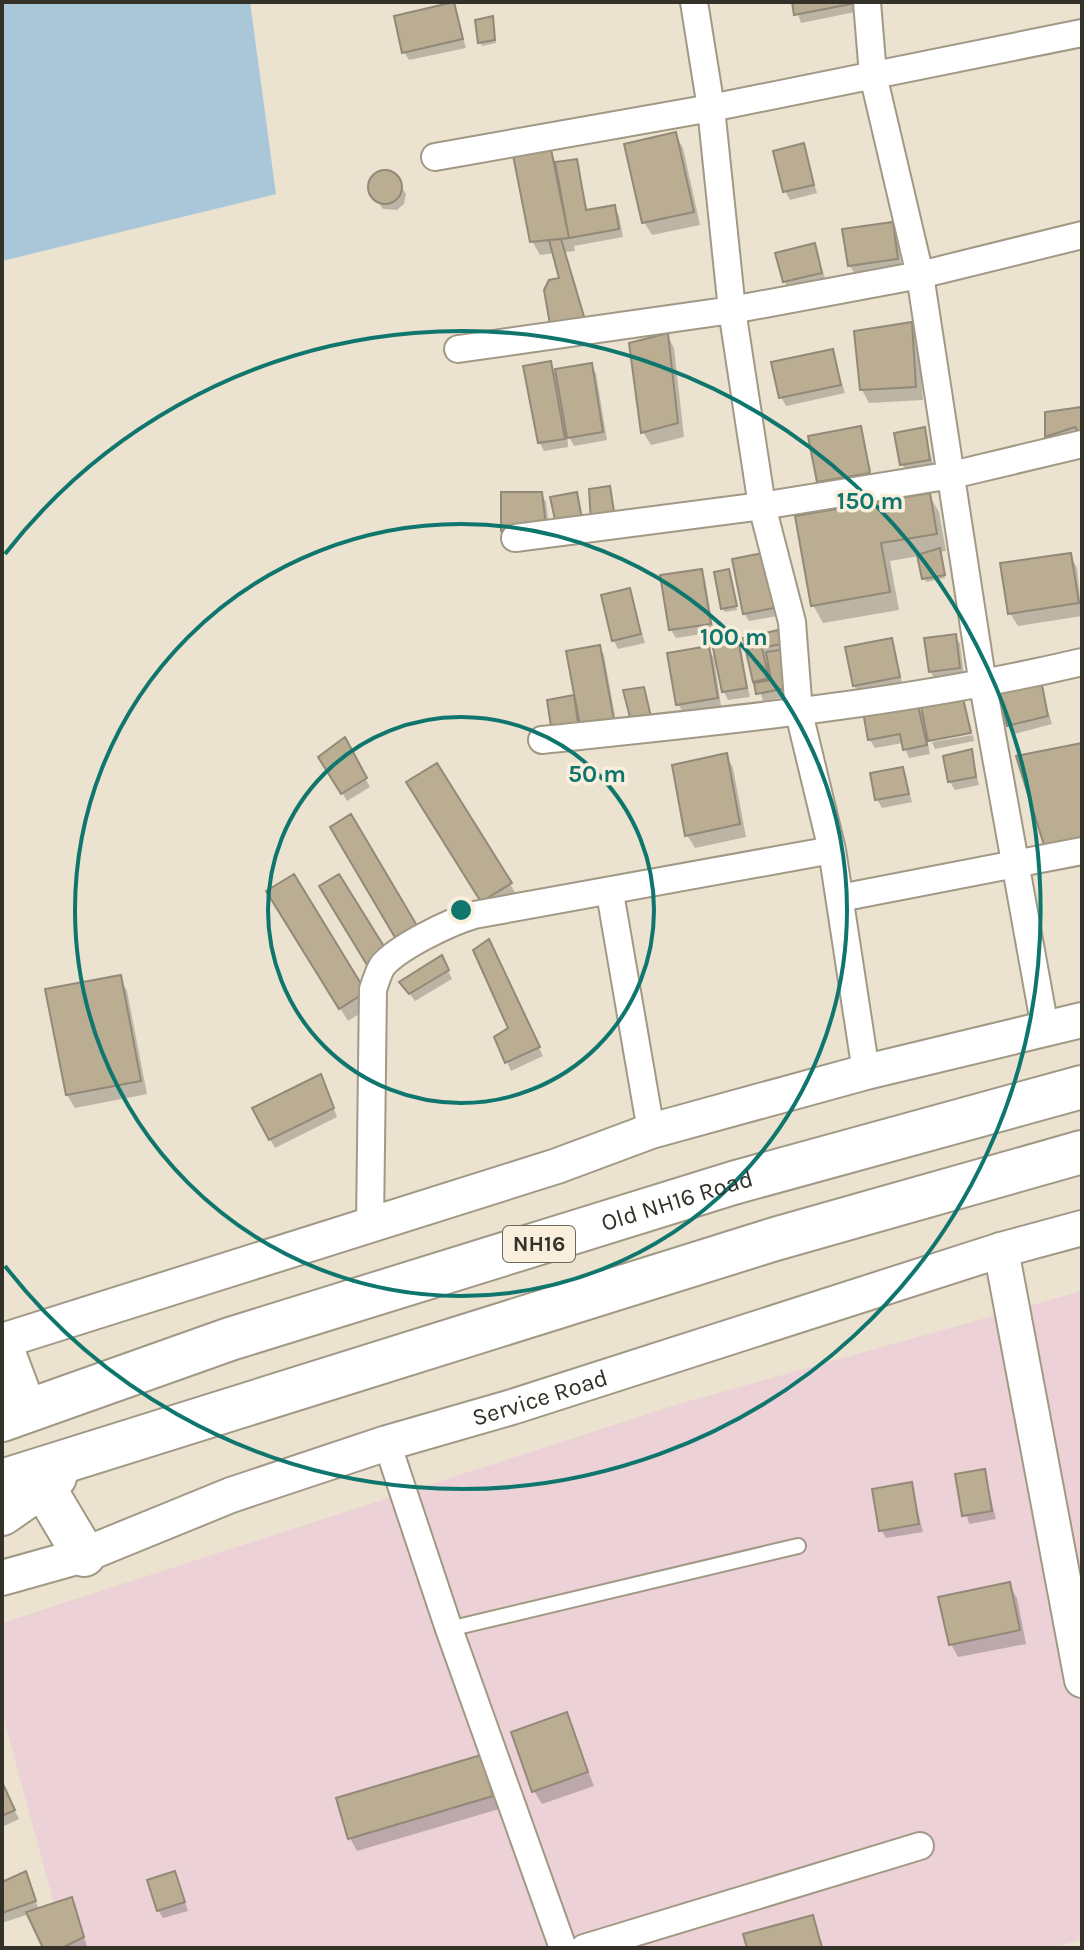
<svg xmlns="http://www.w3.org/2000/svg" width="1084" height="1950" viewBox="0 0 1084 1950" font-family="Karla,sans-serif">
  <style>
    .industrial { fill: #ecd1d6 }
    .water { fill: #aac7d9 }
    .shadow { fill: #0003 }
    .building { fill: #baad92; stroke: #928978; stroke-width: 2 }
    .lines { fill: none; stroke-linecap: round; stroke-linejoin: round }
    .service-casing { stroke: #a19986; stroke-width: 18 }
    .minor-casing { stroke: #a19986; stroke-width: 30 }
    .tertiary-casing { stroke: #a19986; stroke-width: 38 }
    .primary-casing { stroke: #a19986; stroke-width: 46 }
    .service { stroke: #fff; stroke-width: 14 }
    .minor { stroke: #fff; stroke-width: 26 }
    .tertiary { stroke: #fff; stroke-width: 34 }
    .primary { stroke: #fff; stroke-width: 42 }
    .ring { fill: none; stroke: #0f766e; stroke-width: 4 }
    .labels { text-anchor: middle; dominant-baseline: central; stroke-width: 7; stroke-linejoin: round; paint-order: stroke }
    .shield { fill: #f9efdc; stroke: #6f6a5f; stroke-width: 2 }
    .shield-label { font-size: 22px; font-weight: bold; fill: #343129 }
    .street-label { font-size: 24px; fill: #343129; stroke: #f9efdc }
    .centre { fill: #0f766e; stroke: #f9efdc; stroke-width: 4 }
    .ring-label { font-size: 24px; text-anchor: middle; font-weight: bold; fill: #0f766e; stroke: #f9efdc; stroke-width: 7; stroke-linejoin: round; paint-order: stroke }
  </style>
  <rect width="100%" height="100%" fill="#ebe2cf"/>
  <path class="industrial" d="M1082,1291V1939L1052,1948H66L2,1712V1623L679,1404Z"/>
  <path class="water" d="M2,2H250L276,194L2,261Z"/>
  <path class="shadow" d="M794,2H858L860,11L801,23Z
    M453,4L466,48L409,60L404,52Z
    M492,18L496,43L482,46L480,42Z
    M675,134L683,148L700,225L652,235L644,222Z
    M803,146L817,193L790,200L785,191Z
    M550,152L557,164L576,161L588,212L614,207L619,216L623,237L574,246L575,251L565,252L591,339L562,279L555,253L540,255L532,241Z
    M382,172L392,173L406,194L404,204L397,210L383,209L371,192V182Z
    M892,224L896,233L902,267L855,274L850,266Z
    M814,246L826,281L789,290L785,282Z
    M911,325L918,338L923,400L869,403L862,390Z
    M667,335L674,348L684,437L651,445L643,432Z
    M832,351L845,393L786,406L781,397Z
    M550,364L559,380L591,365L596,374L607,440L574,446L567,433L568,447L544,451L540,443Z
    M1082,409V437L1052,444L1047,436Z
    M860,429L871,470L819,480Z
    M924,430L934,468L907,472L902,464Z
    M541,494L546,502L550,534L508,538L503,530Z
    M929,495L939,512L946,551L940,552L945,578L926,582L919,556L890,561L899,610L823,623L813,605Z
    M1070,555L1077,568L1082,616L1018,626L1010,613Z
    M767,564L777,616L749,621L744,613Z
    M701,571L705,580L714,632L676,638L671,630Z
    M728,571L737,610L725,612L723,609Z
    M629,590L645,643L618,649L614,641Z
    M777,633L797,695L763,701L745,640Z
    M955,636L960,644L964,676L935,679L930,671Z
    M736,640L750,697L728,700L724,692Z
    M891,640L903,686L859,694L854,686Z
    M599,647L604,655L618,733L559,741L550,701L576,697Z
    M708,648L714,658L721,706L683,712L678,704Z
    M1041,688L1052,724L1014,734L1009,725Z
    M962,700L972,731L930,739L926,734L930,754L909,758L903,743L875,748L870,740L865,713L916,703L925,718Z
    M973,735L974,741L935,749L932,742Z
    M344,740L370,787L347,801L321,757Z
    M971,751L979,785L955,790L950,782Z
    M726,755L733,768L746,837L695,848L687,835Z
    M902,769L912,802L882,808L877,799Z
    M416,796L510,884L518,897L490,914Z
    M269,892L372,1006L348,1021Z
    M493,950L543,1056L511,1071L497,1038L511,1028Z
    M446,966L452,979L415,1001L402,983Z
    M120,978L127,991L147,1094L75,1108L67,1095Z
    M325,1084L337,1117L275,1148L270,1139Z
    M984,1471L996,1519L969,1524L957,1476Z
    M911,1484L923,1532L886,1538L881,1530Z
    M1009,1585L1017,1598L1026,1644L958,1657L951,1644Z
    M566,1715L594,1786L542,1804L534,1791Z
    M480,1757L499,1809L357,1851L350,1838Z
    M2,1785L19,1819L2,1827Z
    M25,1873L39,1910L71,1900L87,1946L45,1948L29,1914L2,1923V1884Z
    M174,1873L188,1911L163,1918L158,1910Z
    M812,1918L824,1948H749Z"/>
  <path class="building" d="M454,2L463,39L402,53L394,16Z
    M792,2H856V3L794,15Z
    M493,16L495,40L478,43L475,20Z
    M676,132L694,212L642,223L624,144Z
    M804,143L814,185L783,192L773,151Z
    M551,149L569,238L530,242L513,155Z
    M577,159L586,210L615,205L619,229L569,238L555,162Z
    M368 187a17 17 0 1 1 34 0a17 17 0 1 1-34 0Z
    M893,222L898,259L848,266L842,229Z
    M561,239L588,330L552,336L544,290L549,280L559,278L549,240Z
    M815,243L822,273L783,282L775,253Z
    M912,322L916,387L860,390L854,331Z
    M668,333L678,423L641,433L629,343Z
    M833,349L841,385L779,398L771,362Z
    M551,361L565,439L538,443L523,366Z
    M592,363L603,432L567,438L555,369Z
    M1082,407V437L1075,427L1045,437V412Z
    M861,426L870,473L817,482L808,436Z
    M925,427L930,460L900,465L894,433Z
    M610,486L615,518L591,522L589,489Z
    M501,492H542L546,526L501,531Z
    M577,492L582,519L556,524L550,497Z
    M930,493L937,534L881,543L890,592L811,606L795,516Z
    M940,548L945,575L922,579L917,555Z
    M763,553L774,608L743,614L732,559Z
    M1071,553L1079,603L1008,614L1000,563Z
    M702,569L711,624L669,630L660,575Z
    M729,569L737,606L721,609L714,572Z
    M630,588L641,634L612,641L601,595Z
    M778,630L781,644L762,648L769,678L753,682L743,638Z
    M956,634L960,668L929,672L924,638Z
    M738,638L747,688L722,692L712,643Z
    M892,638L900,677L853,686L845,647Z
    M600,645L615,725L581,731L566,651Z
    M709,646L718,698L676,705L667,653Z
    M786,649L793,687L756,694L754,683L771,680L766,652Z
    M1042,685L1048,716L1007,726L998,693Z
    M644,687L651,717L631,721L623,690Z
    M574,695L579,729L552,733L547,700Z
    M963,698L971,733L928,741L921,706Z
    M917,701L927,745L903,750L900,734L868,740L863,712Z
    M345,737L367,778L341,794L318,757Z
    M1082,743V838L1044,845L1016,756Z
    M972,749L976,777L948,782L943,756Z
    M727,753L740,824L685,836L672,765Z
    M437,763L512,883L481,902L406,782Z
    M903,767L909,794L875,800L870,773Z
    M351,814L422,934L400,946L330,827Z
    M294,874L366,992L339,1009L266,891Z
    M339,874L388,953L367,965L319,886Z
    M489,939L540,1047L505,1063L494,1037L508,1028L473,950Z
    M442,955L449,970L409,994L399,982Z
    M121,975L141,1081L66,1095L45,989Z
    M321,1074L334,1108L269,1140L252,1108Z
    M985,1469L992,1511L962,1516L955,1474Z
    M912,1482L919,1524L879,1531L872,1489Z
    M1010,1582L1020,1630L949,1645L938,1597Z
    M567,1712L588,1772L532,1792L511,1732Z
    M481,1755L493,1796L348,1839L336,1798Z
    M2,1782L15,1810L2,1816Z
    M26,1871L36,1901L2,1913V1882Z
    M175,1871L185,1902L157,1911L147,1880Z
    M72,1897L84,1937L62,1948H43L26,1912Z
    M813,1915L822,1948H747L743,1934Z"/>
  <g class="lines">
    <defs>
      <path id="service" d="M449,1629L798,1546"/>
      <path id="minor" d="M694,2L711,108L732,310L762,506L792,622L799,713L832,850L866,1072
        M867,2L873,75L920,275L983,685L1045,1028
        M435,157L711,108L1082,33
        M458,349L732,310L920,275L1082,235
        M515,538L762,506L952,475L1082,444
        M542,740C723,721 904,704 1082,662
        M610,893L651,1131
        M840,898L1082,851
        M370,1225L373,989C376,982 378,972 383,965C400,946 450,922 474,915L832,850
        M387,1443L449,1629L563,1948
        M584,1948L920,1846"/>
      <g id="tertiary">
        <path d="M1001,1250L1082,1680"/>
        <path d="M2,1341L557,1166L651,1131L866,1072L1082,1020"/>
        <path id="s1" d="M2,1578L84,1555L231,1495L387,1443L512,1407L1001,1250L1082,1228"/>
      </g>
      <g id="primary">
        <path d="M2,1348L23,1404"/>
        <path id="s2" d="M2,1420L230,1339L733,1183L1082,1087"/>
        <path d="M2,1481L775,1239L1082,1152"/>
        <path d="M43,1486L84,1555"/>
        <path d="M2,1514L55,1477"/>
      </g>
    </defs>
    <use href="#service" class="service-casing"/>
    <use href="#minor" class="minor-casing"/>
    <use href="#tertiary" class="tertiary-casing"/>
    <use href="#primary" class="primary-casing"/>
    <use href="#service" class="service"/>
    <use href="#minor" class="minor"/>
    <use href="#tertiary" class="tertiary"/>
    <use href="#primary" class="primary"/>
  </g>
  <g class="ring">
    <circle cx="461" cy="910" r="193"/>
    <circle cx="461" cy="910" r="386"/>
    <path d="M5 554A579 579 0 1 1 5 1266"/>
  </g>
  <g class="labels">
    <rect class="shield" x="503" y="1226" width="72" height="36" rx="6"/>
    <g class="shield-label">
      <text x="539" y="1244">NH16</text>
    </g>
    <g class="street-label">
      <text stroke="none"><textPath href="#s2" startOffset="710">Old NH16 Road</textPath></text>
      <text stroke="none"><textPath href="#s1" startOffset="568">Service Road</textPath></text>
    </g>
  </g>
  <circle cx="461" cy="910" r="12" class="centre"/>
  <g class="ring-label">
    <text x="870" y="509">150 m</text>
    <text x="734" y="645">100 m</text>
    <text x="597" y="782">50 m</text>
  </g>
  <rect width="1084" height="1950" fill="none" stroke="#343129" stroke-width="8"/>
</svg>
